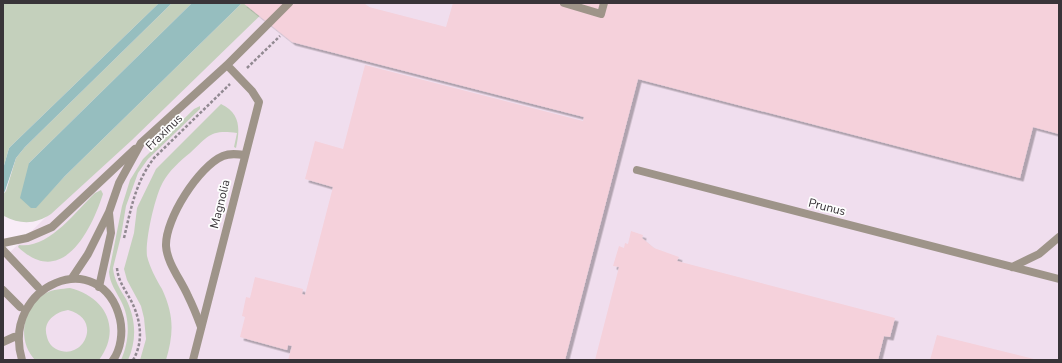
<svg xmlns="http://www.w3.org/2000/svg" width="1062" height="363" viewBox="0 0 1062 363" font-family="'Nunito Sans',sans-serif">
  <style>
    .built { fill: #f0deee }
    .green { fill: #c4d0bc; fill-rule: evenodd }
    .water { fill: #96bebf }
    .building { fill: #f5d1db; filter: url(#shadow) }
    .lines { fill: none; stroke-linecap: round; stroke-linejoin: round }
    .path { stroke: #918991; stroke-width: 2.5; stroke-dasharray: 3 2; stroke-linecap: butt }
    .lane { stroke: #9e9489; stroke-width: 8 }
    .street { stroke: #9e9489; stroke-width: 8 }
    .labels { text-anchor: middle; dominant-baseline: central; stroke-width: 3.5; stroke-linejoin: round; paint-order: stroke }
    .street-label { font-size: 12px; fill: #393439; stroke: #fefefe }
  </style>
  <defs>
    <filter id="shadow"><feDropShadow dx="3.5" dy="3.5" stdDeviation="0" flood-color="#0004"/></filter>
  </defs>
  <rect width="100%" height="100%" fill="#f8ecf7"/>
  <path class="built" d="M265,3H1059V360H3V259Z"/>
  <path class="green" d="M3,3H159L9,148L3,169Z
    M172,3H192L29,163L36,207L65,176L242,3H273L132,140L51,214C36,224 21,225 4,216L3,194L6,191L16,158L25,147Z
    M221,104C241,113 240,130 236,148L234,147L237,133C211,129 208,136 190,153C180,161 169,171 163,182C155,196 145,240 147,256C150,268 156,279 162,289C174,315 174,333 166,360H140L146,339L144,318L141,306L127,280L124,269L134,233L137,208L156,169Z
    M200,106V109L148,159L138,173L126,206L121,236L113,268C114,280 120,289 126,299C136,319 137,340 128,360H121C129,342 131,320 121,301C116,291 110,284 109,272L122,206L130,180L143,159L194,109Z
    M101,190L103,194C91,231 62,289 18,247L19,245C49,249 75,212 95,193Z
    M70,288C106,297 122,329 99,360H35C16,340 23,306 46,293C53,289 62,289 70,288ZM68,310C104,319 83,363 56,349C52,347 48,342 47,337C42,322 55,312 68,310Z"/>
  <path class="water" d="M159,3H172L25,147L16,158L5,191L3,194V169L9,148Z
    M192,3H242L65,176L36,208H31L20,198L29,163Z"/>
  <path class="building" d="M243,3H364L369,7L446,27L453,3H1059V134L1033,127L1020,178L638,79L565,360H288L292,346L288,345L287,350L240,337L245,317L242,316L246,297L250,298L255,277L303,289L302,294L305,295L333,187L305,179L315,141L343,149L365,65L583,121L584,117L292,42Z
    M631,231L643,235L642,238L654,248L679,257L677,261L895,318L890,337L884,336L878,360H595L619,267L613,266L619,246L624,248L625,243L628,244Z
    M937,335L1034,359L1033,360H930Z"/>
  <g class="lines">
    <path class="path" d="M247,68L280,36
      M124,238C131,209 135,183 154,158L230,84
      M117,268C118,280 124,288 129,297C140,316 145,340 133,360"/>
    <path class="lane" d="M564,3L601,14L604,3
      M201,327C197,316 193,306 188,296C181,280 167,263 166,246C165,219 199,166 223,156C230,153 237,154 244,155"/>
    <path class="street" d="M637,170L1059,279
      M3,243L27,238L52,227L135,149
      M3,250L38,287
      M1012,267L1039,254L1059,237
      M72,278L88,254L109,212L119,183L141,143L227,65L289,3
      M99,287L111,233L109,213
      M3,290L20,307
      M3,342L14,337
      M22,360C0,284 102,244 120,319C123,332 121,349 113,360
      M193,360L259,102L252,91L227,65"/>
  </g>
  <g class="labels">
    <g class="street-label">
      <text transform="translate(164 132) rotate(-44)">Fraxinus</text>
      <text transform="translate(220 204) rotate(-76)">Magnolia</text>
      <text transform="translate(827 207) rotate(14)">Prunus</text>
    </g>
  </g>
  <rect width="1062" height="363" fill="none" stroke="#393439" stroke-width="8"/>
</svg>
